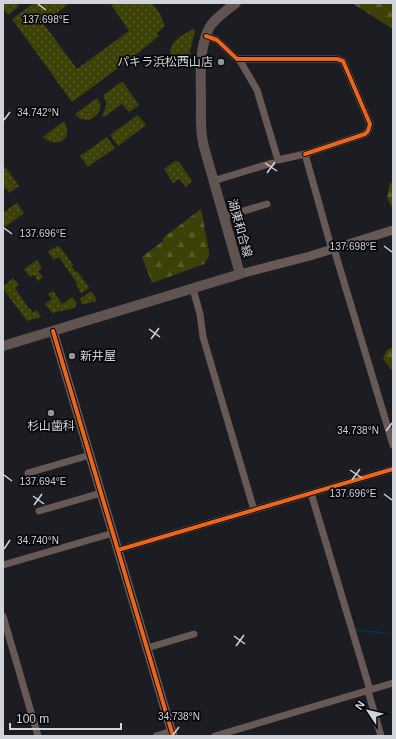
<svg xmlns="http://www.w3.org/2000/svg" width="396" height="739" viewBox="0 0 396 739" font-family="Helvetica,'Noto Sans JP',sans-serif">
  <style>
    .grass { fill: url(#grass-dots) }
    .forest { fill: url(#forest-firs) }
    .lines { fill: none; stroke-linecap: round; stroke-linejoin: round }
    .stream { stroke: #043244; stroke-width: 2 }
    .minor { stroke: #685955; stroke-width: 7 }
    .tertiary { stroke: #685955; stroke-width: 9 }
    .secondary { stroke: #605350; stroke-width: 10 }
    .cycleway-casing { stroke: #06070a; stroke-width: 6 }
    .cycleway { stroke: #eb651d; stroke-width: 4 }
    .ticks { fill: none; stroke: #d1d4da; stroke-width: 1.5 }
    .poi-dot { fill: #92949a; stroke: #06070a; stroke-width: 1.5 }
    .labels { text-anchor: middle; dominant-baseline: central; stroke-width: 3.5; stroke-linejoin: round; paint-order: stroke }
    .poi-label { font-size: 12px; fill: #d1d4da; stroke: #06070a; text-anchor: end }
    .street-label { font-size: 12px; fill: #d1d4da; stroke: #06070a }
    .ticks-label { font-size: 10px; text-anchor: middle; fill: #d1d4da; stroke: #06070a; stroke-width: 3.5; stroke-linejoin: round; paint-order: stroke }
  </style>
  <defs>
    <pattern id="grass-dots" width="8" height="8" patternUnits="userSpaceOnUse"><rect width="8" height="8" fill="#3d4107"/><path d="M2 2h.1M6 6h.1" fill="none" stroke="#585c2b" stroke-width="1.8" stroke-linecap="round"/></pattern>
    <pattern id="forest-firs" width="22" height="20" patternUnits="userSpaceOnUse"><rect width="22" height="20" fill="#3d4107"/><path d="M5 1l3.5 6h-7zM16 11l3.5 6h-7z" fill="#585c2b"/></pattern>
  </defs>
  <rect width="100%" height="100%" fill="#1c1d22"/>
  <path class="grass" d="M7,3H19L18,7L8,15L3,8V5Z
    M34,3H70L43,23L77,69L129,31L110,3H152L159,12L165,26L157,33L159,36L133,57L72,102L12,19Z
    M193,29L195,31L190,51V69H187L170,53C171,40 183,35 193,29Z
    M123,82L139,105L129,112L122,104L104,117L102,115C107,108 107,102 103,95L120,83Z
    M97,98C104,109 100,113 90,120L80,119L75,114Z
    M138,115L146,125L118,146L110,135Z
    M64,121C66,125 68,130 67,134C64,145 50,144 43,137Z
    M107,137L115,148L88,167L80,156Z
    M175,161L179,162L192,181L186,187L179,179L173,183L164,169Z
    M3,166L7,169L19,186L9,193L6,188L3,190Z
    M17,203L24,213L5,227L3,224V213Z
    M57,246L60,247L73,265L72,267L75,271L78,272L89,288L82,293L79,292L80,291L76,284L77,283L59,257L54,260L48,252Z
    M37,260L42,268L38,271L43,277L38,281L34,275L30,277L24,269Z
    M13,278L19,285L15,288L29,309H30L33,313L37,310L41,317L27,321L4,290V286Z
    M53,291L62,304L72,297L77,303L74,308L52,313L45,304L52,299L48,294Z
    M91,291L96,298V301L85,304H82L80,299Z"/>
  <path class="forest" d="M352,3H393V29Z
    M390,183H393V210L387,197Z
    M201,209L209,252V256L204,264L152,283L142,257L163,241V238Z
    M393,347V372L384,360L383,357L387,350Z"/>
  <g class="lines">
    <path class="stream" d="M355,630L393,634"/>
    <path class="minor" d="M206,36L217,40L237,59H337L343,61L370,124L368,131L365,134L305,154
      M239,59L257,90L278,160L305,154L332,250
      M213,181L272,163
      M223,217L267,204
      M334,249L393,445
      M193,289L200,314L203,337L254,510
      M28,473L90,455
      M311,493L370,690
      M39,511L101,493
      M118,550L393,469
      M3,565L113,533
      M3,616L38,736
      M147,648L194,634
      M368,691L381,736
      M156,736L172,731
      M215,736L393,683"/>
    <path class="tertiary" d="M240,274L310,256L393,230
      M53,331L173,736"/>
    <path class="secondary" d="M3,346L240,274L204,147C200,133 201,119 201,104C201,80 198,51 209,28C215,18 226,11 236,3"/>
    <defs>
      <path id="cycleway" d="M206,36L217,40L237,59H337L343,61L370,124L368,131L365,134L305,154
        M53,331L173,736
        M118,550L393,469"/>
    </defs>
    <use href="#cycleway" class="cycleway-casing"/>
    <use href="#cycleway" class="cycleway"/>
  </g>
  <path class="ticks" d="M38,4L46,10M4,120L10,112M265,163L277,171M267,173L275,162M4,228L12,234M384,246L392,252M149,329L160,337M151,339L159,328M386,431L392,423M350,470L362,478M4,475L12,481M352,480L360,469M384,494L392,500M33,496L44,504M34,505L42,494M4,549L10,540M234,636L245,644M236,646L244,635M173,735L179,727"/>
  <g class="poi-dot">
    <circle cx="221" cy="62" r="4"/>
    <circle cx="72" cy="356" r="4"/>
    <circle cx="51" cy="413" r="4"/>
  </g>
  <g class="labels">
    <g class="poi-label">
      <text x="213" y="62">パキラ浜松西山店</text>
      <text x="80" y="356" text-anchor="start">新井屋</text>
      <text x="51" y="426" text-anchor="middle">杉山歯科</text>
    </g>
    <g class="street-label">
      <text transform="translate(240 228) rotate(74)">湖東和合線</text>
    </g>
  </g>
  <g class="ticks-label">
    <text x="46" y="23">137.698°E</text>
    <text x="38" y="116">34.742°N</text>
    <text x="43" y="237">137.696°E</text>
    <text x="353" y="250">137.698°E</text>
    <text x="358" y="434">34.738°N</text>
    <text x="43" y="485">137.694°E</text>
    <text x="353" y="497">137.696°E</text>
    <text x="38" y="544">34.740°N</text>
    <text x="179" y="720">34.738°N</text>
  </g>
  <rect width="396" height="739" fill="none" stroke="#d1d4da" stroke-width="8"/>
  <g transform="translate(368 711) rotate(305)" stroke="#06070a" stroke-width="3" paint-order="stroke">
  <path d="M0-3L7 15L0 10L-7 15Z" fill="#d1d4da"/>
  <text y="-6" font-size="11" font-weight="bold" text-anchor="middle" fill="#d1d4da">N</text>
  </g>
  <path d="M10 723v6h111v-6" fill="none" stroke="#d1d4da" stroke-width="2"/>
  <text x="16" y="723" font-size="12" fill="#d1d4da" stroke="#06070a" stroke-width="3" paint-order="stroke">100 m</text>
</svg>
